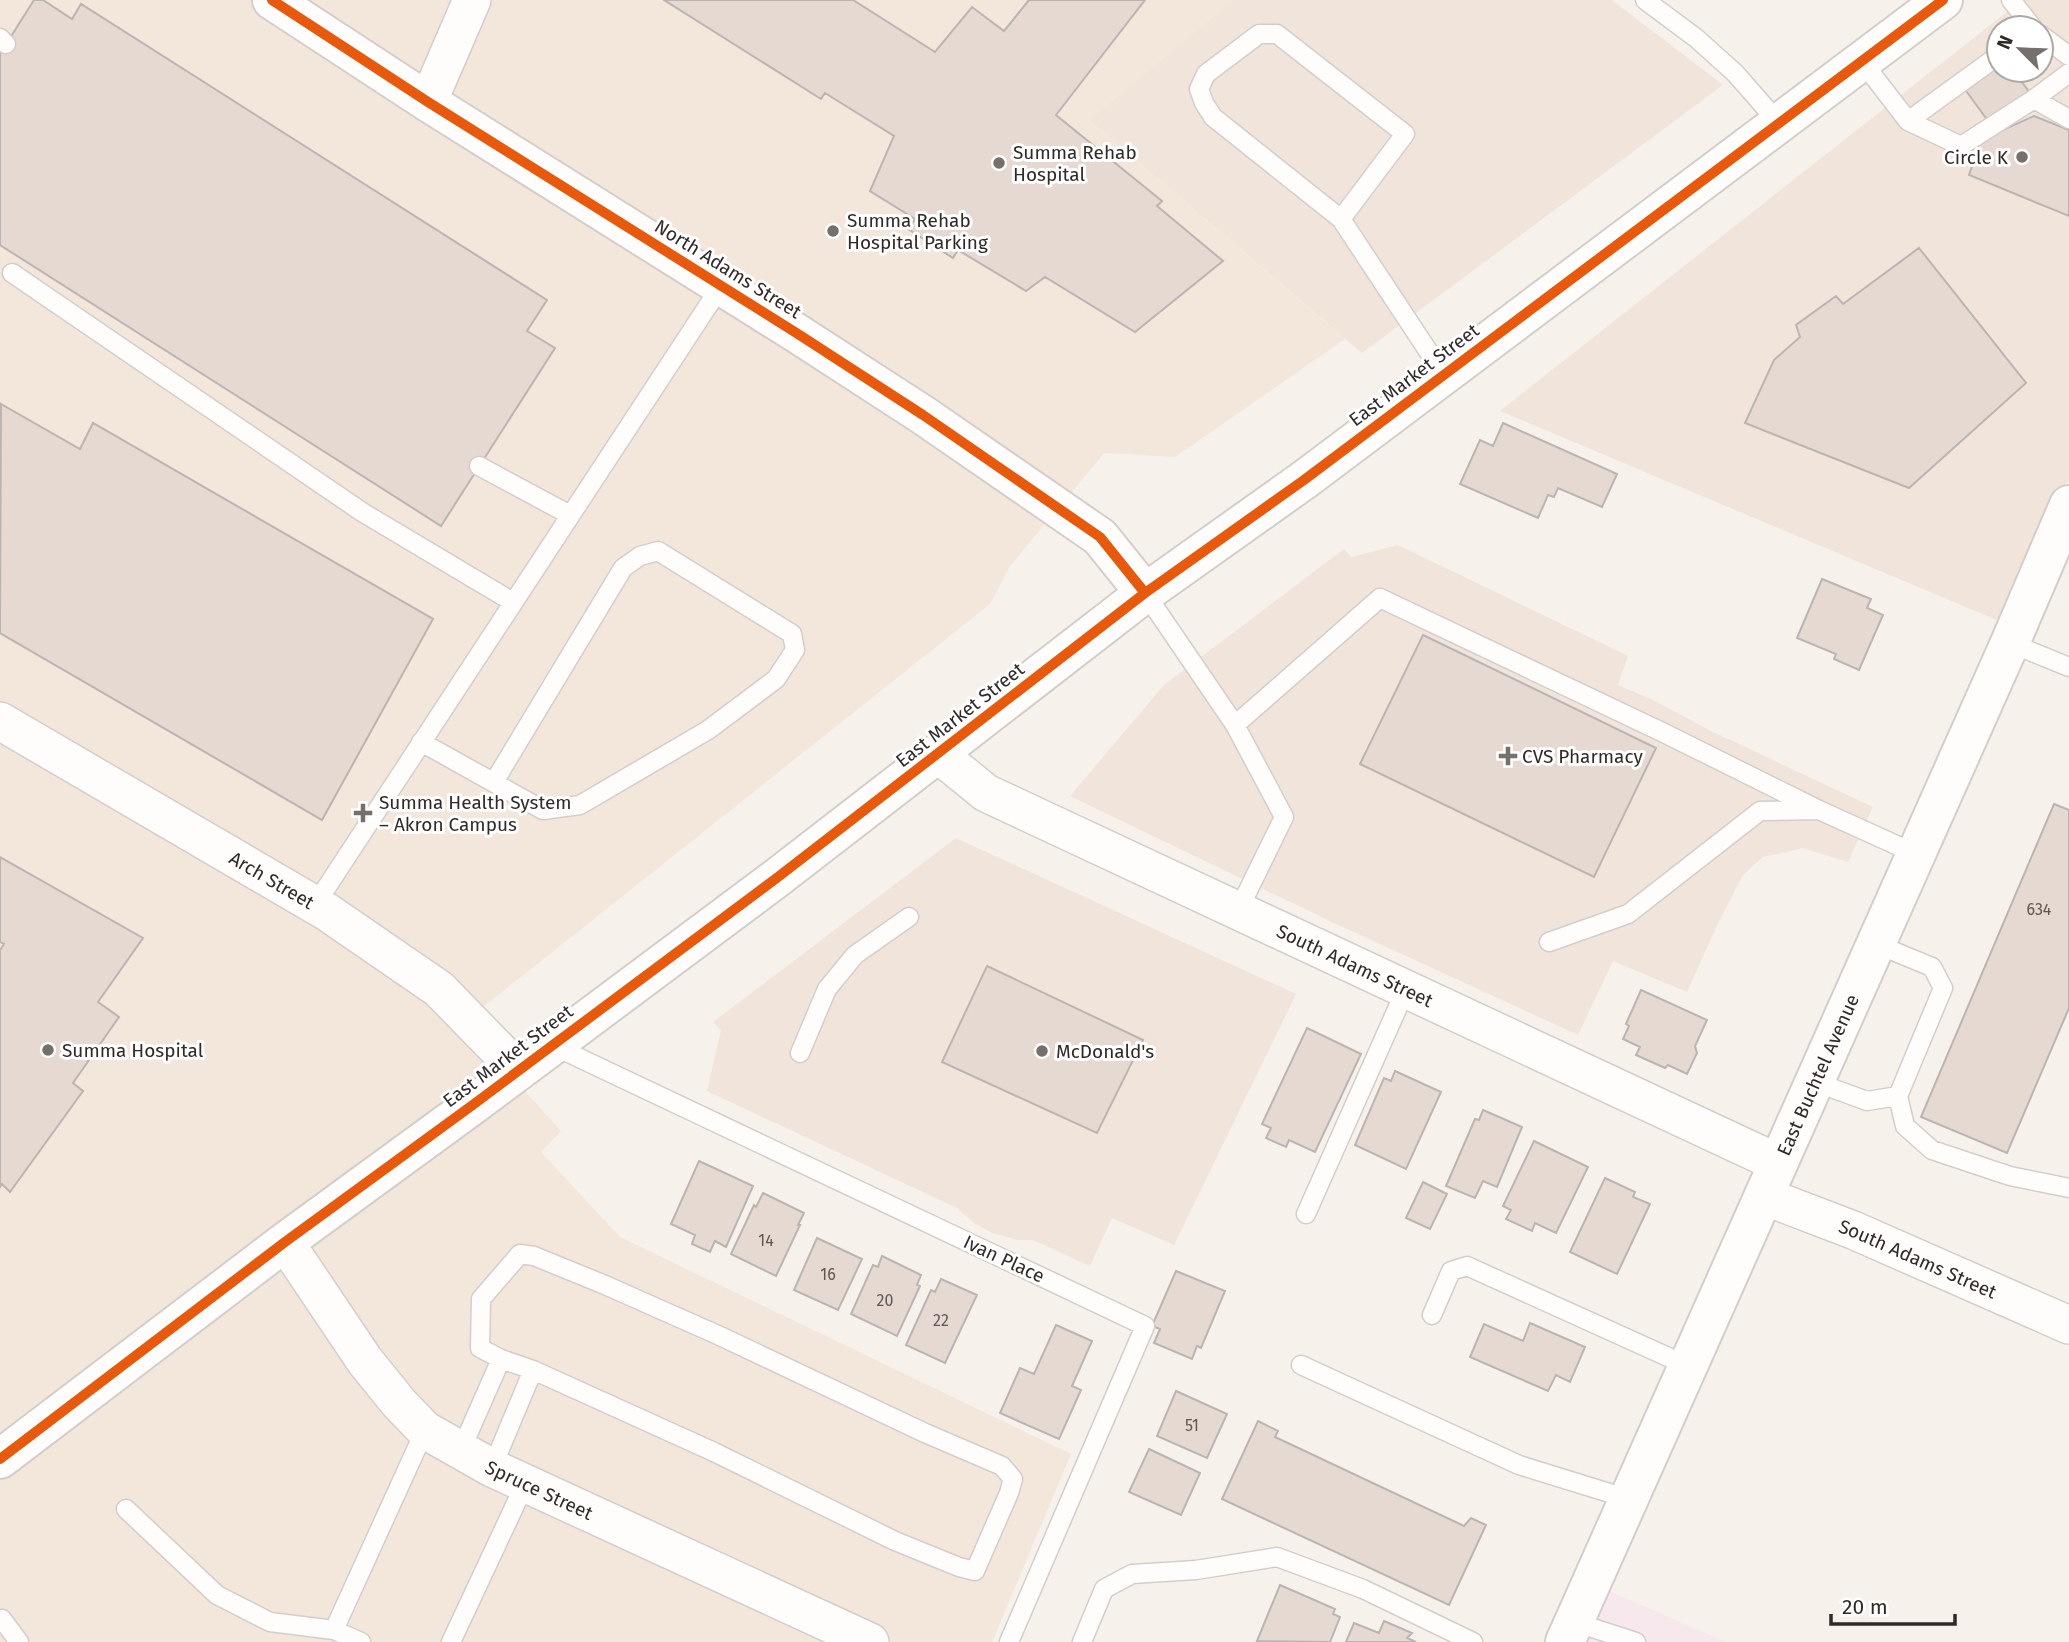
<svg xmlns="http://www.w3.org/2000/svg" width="2069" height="1642" viewBox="0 0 2069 1642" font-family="'Fira Sans',sans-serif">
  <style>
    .built { fill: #f1e4db; fill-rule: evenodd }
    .industrial { fill: #f7e8ed }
    .medical { fill: #f3e6db }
    .building { fill: #e6d9d2; stroke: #bab5b2; stroke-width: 2 }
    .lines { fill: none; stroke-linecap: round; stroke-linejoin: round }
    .service-casing { stroke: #d4cecb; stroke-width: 21 }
    .minor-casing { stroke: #d4cecb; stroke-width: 40 }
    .tertiary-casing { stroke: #d4cecb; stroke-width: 42 }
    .secondary-casing { stroke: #d4cecb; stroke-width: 42 }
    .primary-casing { stroke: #d4cecb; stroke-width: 42 }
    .service { stroke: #fefdfc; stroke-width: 18 }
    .minor { stroke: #fefdfc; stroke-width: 37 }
    .tertiary { stroke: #fefdfc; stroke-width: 38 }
    .secondary { stroke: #fefdfc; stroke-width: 38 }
    .primary { stroke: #fefdfc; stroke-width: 38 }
    .cycleway-casing { stroke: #fff; stroke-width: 15 }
    .cycleway { stroke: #e8590c; stroke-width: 10 }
    .poi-dot { fill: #75706c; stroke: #fff; stroke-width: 2.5 }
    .labels { text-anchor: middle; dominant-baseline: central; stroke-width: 6; stroke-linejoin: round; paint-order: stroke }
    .number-label { font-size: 16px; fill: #5e5752 }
    .poi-label { font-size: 19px; fill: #2f2a27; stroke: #fff; text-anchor: start }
    .street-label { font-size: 19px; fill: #2f2a27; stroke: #fff }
  </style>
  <rect width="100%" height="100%" fill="#f7f1ec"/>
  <path class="built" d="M1233,0H1612L1723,85L1362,353L1089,120Z
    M2022,0H2069V479L2006,624L1500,411ZM1999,28H2041V70H1999Z
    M1398,545L1628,656L1618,685L1653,700L1709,730L1873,807L1848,862L1803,848L1763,857L1743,875L1718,923L1687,992L1613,961L1578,1035L1332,922L1070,796L1164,685L1344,549L1351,557Z
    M956,838L1296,994L1174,1245L1112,1218L1090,1266L1033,1240H1018L992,1233L974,1223L957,1208L707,1091L721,1031L713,1022Z"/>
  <path class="industrial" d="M1591,1583L1726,1642H1565Z"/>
  <path class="medical" d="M0,0H1233L1089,120L1345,339L1175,457L1104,453L1010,566L990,604L463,1023L561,1131L541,1152L620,1237L1071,1454L992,1642H0Z"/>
  <path class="building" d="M34,0H43L72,19L81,4L547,300L527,331L555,348L441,526L0,245V54Z
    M664,0H853L935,52L972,7L1004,31L1029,0H1145L1056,115L1162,201L1157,206L1223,261L1135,332L1045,277L1026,291L958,250L953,258L908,229L915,219L870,191L894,136L825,93L821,99Z
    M1999,61V70H2013L2030,93L1988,121L1964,88Z
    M2034,116L2069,130V216L1969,175L1981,140Z
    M1919,248L2026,383L1909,488L1745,423L1774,360L1800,337L1796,325L1836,296L1843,304Z
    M1,404L80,449L93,423L433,619L322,820L0,633Z
    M1503,423L1617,474L1602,507L1558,488L1554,497L1548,495L1538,518L1460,484L1480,440L1493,446Z
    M1822,579L1871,599L1867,608L1883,615L1859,670L1834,659L1836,654L1797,638Z
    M1423,635L1656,748L1594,877L1360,764Z
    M2054,804L2069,810V1008L2007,1153L1921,1117Z
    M0,857L143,938L98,1002L119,1017L73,1083L83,1091L10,1192L2,1184L0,1187V950L4,944L0,942Z
    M987,966L1143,1040L1097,1133L942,1062Z
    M1641,990L1707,1020L1695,1046L1697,1053L1687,1074L1668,1065L1665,1068L1636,1055L1640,1047L1623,1039L1629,1026L1626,1024Z
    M1307,1028L1361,1054L1315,1152L1289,1140L1286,1147L1266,1138L1271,1128L1262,1124Z
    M1395,1071L1441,1092L1406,1169L1355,1145L1384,1078L1391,1081Z
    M1483,1110L1522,1127L1497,1187L1483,1181L1475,1198L1446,1186L1475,1119L1479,1120Z
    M1534,1141L1588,1167L1556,1233L1535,1223L1532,1231L1506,1219L1511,1210L1503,1206Z
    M699,1161L753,1186L726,1247L715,1241L710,1252L692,1244L695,1235L671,1224Z
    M1605,1178L1635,1192L1633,1197L1650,1204L1617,1274L1570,1252Z
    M1423,1182L1447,1194L1430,1229L1406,1218Z
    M763,1193L804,1213L798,1225H800L776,1276L731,1254L754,1205L756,1207Z
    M817,1238L862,1259L838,1310L794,1290Z
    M882,1256L921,1275L917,1285L920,1286L897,1336L851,1314L873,1265L878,1267Z
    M1176,1271L1225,1291L1201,1348L1197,1346L1192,1359L1154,1343L1160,1329L1152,1326Z
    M941,1279L977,1295L945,1363L906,1345L931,1290L935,1292Z
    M1530,1323L1585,1347L1570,1382L1556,1375L1548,1391L1470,1357L1484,1324L1523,1341Z
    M1056,1325L1092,1341L1072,1386L1081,1390L1059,1439L1000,1413L1020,1368L1034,1374Z
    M1176,1391L1227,1414L1207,1458L1157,1436Z
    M1258,1421L1278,1431L1275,1437L1464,1526L1471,1518L1486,1525L1449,1605L1222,1499Z
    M1149,1449L1200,1473L1181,1515L1129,1492Z
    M1280,1585L1335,1609L1333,1614L1340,1617L1330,1642L1257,1641Z
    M1384,1621L1412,1633L1407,1638L1416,1642H1346L1354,1623L1379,1633Z"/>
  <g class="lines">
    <defs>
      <path id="service" d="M1645,0L1696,38L1735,73L1778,122
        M2011,0L2033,28
        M2041,35L2069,56
        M0,38L6,44
        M1861,60L1908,121L1961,146L2034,99L2069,73
        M2034,99L2069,119
        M1908,121L1999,55
        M1341,219L1405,134L1277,34H1259L1206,74L1199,89L1204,103L1213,117L1341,219L1444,375
        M12,273L362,512L513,602
        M479,466L570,515
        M1145,593L1235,725L1284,817L1238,911
        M2010,643L2069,667
        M1235,725L1380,598L1662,732L1819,810
        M421,742L543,810L580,805L708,730L776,679L795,650L792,634L658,551L640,556L623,568L494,782
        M315,905L721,286
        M1549,942L1628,914L1760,811L1819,810L1916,854
        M552,1045L1145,1326L1009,1642
        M800,1053L827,989L855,955L909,917
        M1815,1082L1867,1101L1898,1096L1943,988L1932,967L1876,944
        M1898,1096L1905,1126L1932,1150L2010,1176L2069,1188
        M1306,1214L1406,989
        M520,1254L534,1256L605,1285L720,1336L925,1433L1002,1466L1013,1479L1009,1493L975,1571L959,1567L895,1541L714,1452L533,1370L501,1359L480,1348L481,1299Z
        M1432,1315L1451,1271L1467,1266L1688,1366
        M1301,1365L1519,1465L1629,1499
        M461,1450L501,1359
        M492,1468L533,1370
        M126,1509L217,1595L270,1622L334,1630L361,1642
        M2,1619L19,1642
        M1574,1622L1636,1642
        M334,1630L425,1430
        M451,1642L525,1484
        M1082,1642L1104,1589L1132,1574L1196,1570L1277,1557L1363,1589L1473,1642"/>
      <g id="minor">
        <path d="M428,102L472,0"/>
        <path id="s1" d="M0,721L327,912L439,989L519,1071"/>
        <path id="s2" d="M938,754L986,793L1778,1163"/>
        <path id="s3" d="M1764,1196L1853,1230L2069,1325"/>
        <path id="s4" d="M285,1242L365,1361L399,1403L425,1430L492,1468L870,1642"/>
      </g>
      <path id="tertiary" d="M272,0L428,102L798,334L923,415L1100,537L1145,593"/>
      <g id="secondary">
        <path id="s5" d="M1565,1642L2010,643L2069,505"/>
      </g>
      <path id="primary" d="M0,1459L285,1242L474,1104L778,877L1145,593L1304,480L1943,0"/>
    </defs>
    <use href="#service" class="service-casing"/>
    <use href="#minor" class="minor-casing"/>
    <use href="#tertiary" class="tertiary-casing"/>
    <use href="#secondary" class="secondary-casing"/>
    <use href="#primary" class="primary-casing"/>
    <use href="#service" class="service"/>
    <use href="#minor" class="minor"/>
    <use href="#tertiary" class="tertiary"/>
    <use href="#secondary" class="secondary"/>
    <use href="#primary" class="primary"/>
    <defs>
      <path id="cycleway" d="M272,0L428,102L798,334L923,415L1100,537L1145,593
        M0,1459L285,1242L474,1104L778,877L1145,593L1304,480L1943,0"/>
    </defs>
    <use href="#cycleway" class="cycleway-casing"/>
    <use href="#cycleway" class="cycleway"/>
  </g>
  <g class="poi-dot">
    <circle cx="2022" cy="157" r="7"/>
    <circle cx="999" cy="163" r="7"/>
    <circle cx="833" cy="231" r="7"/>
    <path d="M1504.5 745.5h7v7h7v7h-7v7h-7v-7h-7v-7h7z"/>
    <path d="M359.5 802.5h7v7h7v7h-7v7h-7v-7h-7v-7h7z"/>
    <circle cx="48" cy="1050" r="7"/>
    <circle cx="1042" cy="1051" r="7"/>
  </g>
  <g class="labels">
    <g class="number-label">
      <text x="2039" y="909">634</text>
      <text x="766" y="1240">14</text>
      <text x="828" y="1274">16</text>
      <text x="885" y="1300">20</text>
      <text x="941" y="1320">22</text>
      <text x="1192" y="1425">51</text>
    </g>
    <g class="poi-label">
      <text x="1013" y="152">Summa Rehab<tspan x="1013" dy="22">Hospital</tspan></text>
      <text x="2008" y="157" text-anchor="end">Circle K</text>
      <text x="847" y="220">Summa Rehab<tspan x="847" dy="22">Hospital Parking</tspan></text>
      <text x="1522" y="756">CVS Pharmacy</text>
      <text x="379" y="802">Summa Health System<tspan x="379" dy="22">– Akron Campus</tspan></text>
      <text x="62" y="1050">Summa Hospital</text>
      <text x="1056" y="1051">McDonald's</text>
    </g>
    <g class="street-label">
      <text transform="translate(728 269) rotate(32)">North Adams Street</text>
      <text transform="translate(1414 375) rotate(-37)">East Market Street</text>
      <text transform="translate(960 715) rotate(-38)">East Market Street</text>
      <text stroke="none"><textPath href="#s1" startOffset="315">Arch Street</textPath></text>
      <text stroke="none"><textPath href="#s2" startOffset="469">South Adams Street</textPath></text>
      <text transform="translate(508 1056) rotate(-37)">East Market Street</text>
      <text stroke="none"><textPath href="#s5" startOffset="621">East Buchtel Avenue</textPath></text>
      <text transform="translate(1004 1259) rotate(25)">Ivan Place</text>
      <text stroke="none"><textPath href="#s3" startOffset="166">South Adams Street</textPath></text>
      <text stroke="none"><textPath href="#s4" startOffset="364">Spruce Street</textPath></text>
    </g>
  </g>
  <g transform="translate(2020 49) rotate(294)"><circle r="33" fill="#ffffff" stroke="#acaaa9" stroke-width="2"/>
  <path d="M0-5L12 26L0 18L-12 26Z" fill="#75706c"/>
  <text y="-10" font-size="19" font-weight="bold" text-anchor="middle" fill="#2f2a27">N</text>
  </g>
  <path d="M1831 1614v10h124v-10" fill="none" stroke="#2f2a27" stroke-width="3.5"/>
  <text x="1842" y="1614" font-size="21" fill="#2f2a27" stroke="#ffffff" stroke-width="5" paint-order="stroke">20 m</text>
</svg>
